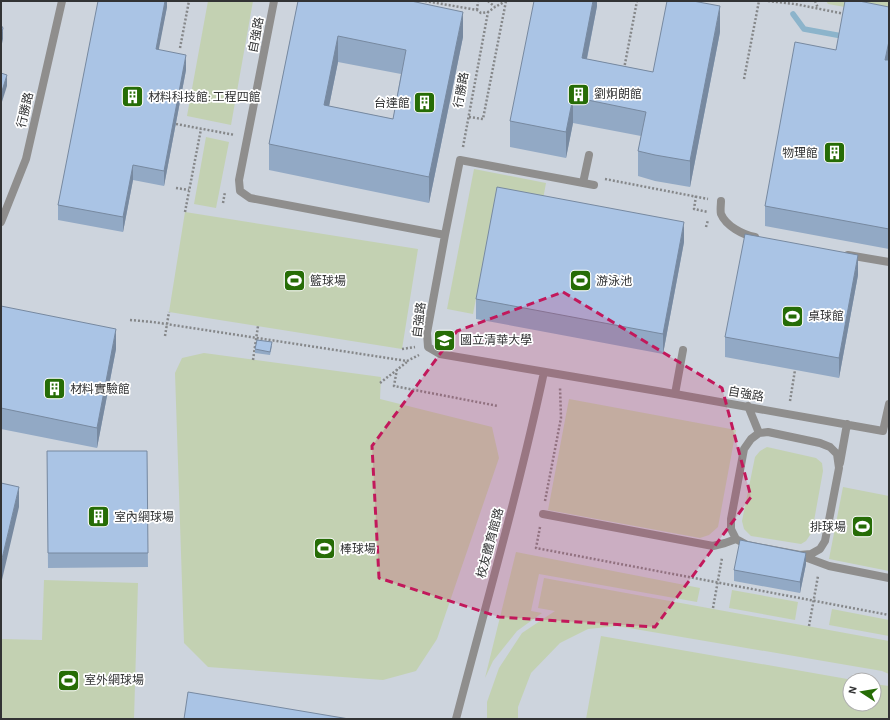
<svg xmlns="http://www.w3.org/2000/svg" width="890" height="720" viewBox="0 0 890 720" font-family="'Alegreya Sans','Noto Sans TC',sans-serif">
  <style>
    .built { fill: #cdd4dd; fill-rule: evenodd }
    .grass { fill: #c3d1b2 }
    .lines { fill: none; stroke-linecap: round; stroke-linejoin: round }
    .stream { stroke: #8cb4cb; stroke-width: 5.5 }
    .path { stroke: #858789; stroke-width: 2.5; stroke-dasharray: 2 2; stroke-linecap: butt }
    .service { stroke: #8f8e8d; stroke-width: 8 }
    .wall { fill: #92a9c5; fill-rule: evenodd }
    .shaded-wall { fill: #7789a0 }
    .building { fill: #aac4e5; stroke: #7789a0; fill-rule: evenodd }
    .marked { fill: #c2185b; fill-opacity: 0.2; stroke: #c2185b; stroke-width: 3; stroke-dasharray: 8 5; stroke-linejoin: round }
    .labels { text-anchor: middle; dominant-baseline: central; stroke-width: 3.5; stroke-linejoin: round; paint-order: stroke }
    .street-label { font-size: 12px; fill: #323334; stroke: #fff }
    .poi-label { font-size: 12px; fill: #323334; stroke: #fff; text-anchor: start }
  </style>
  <rect width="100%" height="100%" fill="#dcdfe2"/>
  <path class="built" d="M1,1H889V719H1ZM850,680H874V704H850Z"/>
  <path class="grass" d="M208,1H253L231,125L187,116Z
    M826,1H889V15L828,4Z
    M206,137L229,142L216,208L194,204Z
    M474,169L546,183L541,210L495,201L473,314L447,309Z
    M185,212L418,249L402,349L169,312Z
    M204,353L381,377L380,399L492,427L499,458L437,639L416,671L383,680L208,667L184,643L175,373L182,358Z
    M569,399L736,430L718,527L709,535L700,538L548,510Z
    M767,447L816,458L822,463L823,471L812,532L806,541L801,544L751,536L744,529L742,521L755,457L760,451Z
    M843,487L889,496V571L829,559Z
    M516,552L700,588L697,602L539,574L531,611L542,613L517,631L493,661L485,678Z
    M544,578L889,641V674L882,671L617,626L588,629L560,643L531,673L518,707V719H487V702L499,668L522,633L555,611L538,608Z
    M44,580L138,583L134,719H1V639L42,640Z
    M732,590L798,602L795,620L729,608Z
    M832,609L889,620V636L829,625Z
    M601,636L853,680H850V704H874V684L889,686V719H586Z"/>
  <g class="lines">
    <path class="stream" d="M793,14L804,29L842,36"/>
    <path class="path" d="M425,1L477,10L481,13L488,12L495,7L506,1
      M488,1L495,7
      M768,1L795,4L845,14
      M815,1L818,8
      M477,10L478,1
      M180,48L189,1
      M624,69L637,1
      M744,79L759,1
      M469,117L483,119L506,1
      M176,124L235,135
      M463,147L488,12
      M605,179L708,199
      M176,188L189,190
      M696,196L694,209L708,212
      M223,203L225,192
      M185,212L201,129
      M706,227L708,220
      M130,320L153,322L407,361L419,355
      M165,336L169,312
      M402,349L415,347
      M253,360L258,326
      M397,369L394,386L498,406
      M380,383L407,362
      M790,401L795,370
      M545,501L561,418L560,387
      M540,527L536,548L889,615
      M713,608L722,558
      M809,626L818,576"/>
    <path class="service" d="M274,1L239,180L240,191L250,198L445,235
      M583,183L589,155
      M594,185L460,160L445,235L427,333L428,347L440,354L675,394L883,431L889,404
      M721,201C721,205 720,210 721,214C726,226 743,235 755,237
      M1,222L26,159L62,1
      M848,255L889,262
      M675,394L683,350
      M748,406L759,433
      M768,432L820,443L830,447L837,454L839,468L825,541L820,549L811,554L800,555L747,545L736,539L731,529V519L744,449L751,439L759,433Z
      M840,463L847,424
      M543,514L713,546L725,543L736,539
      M802,556L829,566L889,578
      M456,719C486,604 519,489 544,372"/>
  </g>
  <path class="wall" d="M167,1V7L158,50L186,70L164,186L133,180L123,232L58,220V205Z
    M298,1L463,37L429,203L269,170V144ZM338,62L401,74L393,119L329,106Z
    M597,1V6L587,59L653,72L720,32L690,187L655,181L638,176V151L641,136L573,123L566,158L510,147V121Z
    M889,7V249L765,226V206L836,50Z
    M684,242L663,354L476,319V299Z
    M858,275L839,378L725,357V337Z
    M1,306L116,349L97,448L1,429Z
    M272,346L270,355L255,353V349Z
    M47,451H147L148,567L48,568Z
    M806,564L800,593L734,581V570Z"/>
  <path class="shaded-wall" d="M165,1H167V7L156,64V49Z
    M593,1H597V6L582,83V58Z
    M720,6V32L690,187V161Z
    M463,12V37L429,203V177Z
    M3,28V39L1,48V36Z
    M338,36V62L324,131V105Z
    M889,41V61L885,60Z
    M186,55V70L164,186V171Z
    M7,75V86L1,105V94Z
    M573,97V123L566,158V132Z
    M133,165V180L123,232V217Z
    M684,222V242L663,354V334Z
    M858,255V275L839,378V358Z
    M116,329V349L97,448V428Z
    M19,487V507L1,584V563Z
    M806,553V564L800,593V582Z"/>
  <path class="building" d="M98,1H165L156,49L186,55L164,171L133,165L123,217L58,205Z
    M298,1H411L463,12L429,177L269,144ZM338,36L406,50L393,119L324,105Z
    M534,1H593L582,58L653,72L667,1H693L720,6L690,161L655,155L638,151L646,112L573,97L566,132L510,121Z
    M845,1H859L889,7V41L885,60H889V229L765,206L795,42L836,50Z
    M1,25L3,28L1,36Z
    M1,73L7,75L1,94Z
    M497,187L684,222L663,334L476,299Z
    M745,234L858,255L839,358L725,337Z
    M1,306L116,329L97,428L1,408Z
    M257,340L272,342L270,352L255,349Z
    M47,451H147L148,553H48Z
    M1,483L19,487L1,563Z
    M740,540L806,553L800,582L734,570Z
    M188,692L349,719H184Z"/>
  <path class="marked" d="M563,292L722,388L751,497L655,627L499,617L379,578L372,446L457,331Z"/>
  <defs>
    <symbol id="building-square" viewBox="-11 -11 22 22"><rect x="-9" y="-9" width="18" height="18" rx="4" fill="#266c06" stroke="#fff"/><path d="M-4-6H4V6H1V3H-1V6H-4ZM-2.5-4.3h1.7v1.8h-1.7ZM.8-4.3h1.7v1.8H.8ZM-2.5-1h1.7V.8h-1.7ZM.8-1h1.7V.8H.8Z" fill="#fff"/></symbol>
    <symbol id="stadium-square" viewBox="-11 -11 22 22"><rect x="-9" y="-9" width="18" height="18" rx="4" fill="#266c06" stroke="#fff"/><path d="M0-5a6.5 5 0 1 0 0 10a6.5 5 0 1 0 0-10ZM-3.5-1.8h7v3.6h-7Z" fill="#fff"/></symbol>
    <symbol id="university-square" viewBox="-11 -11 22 22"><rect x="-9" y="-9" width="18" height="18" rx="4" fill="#266c06" stroke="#fff"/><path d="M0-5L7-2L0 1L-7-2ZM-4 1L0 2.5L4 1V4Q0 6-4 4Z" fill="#fff"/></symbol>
  </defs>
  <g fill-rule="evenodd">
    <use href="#building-square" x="566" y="82" width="25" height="25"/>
    <use href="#building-square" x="120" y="84" width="25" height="25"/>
    <use href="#building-square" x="412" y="90" width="25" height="25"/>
    <use href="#building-square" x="822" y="140" width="25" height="25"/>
    <use href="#stadium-square" x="282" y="268" width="25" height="25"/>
    <use href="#stadium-square" x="568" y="268" width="25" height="25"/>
    <use href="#stadium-square" x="780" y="304" width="25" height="25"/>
    <use href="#university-square" x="432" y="328" width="25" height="25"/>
    <use href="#building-square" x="42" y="376" width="25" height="25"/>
    <use href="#building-square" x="86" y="504" width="25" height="25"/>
    <use href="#stadium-square" x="850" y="514" width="25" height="25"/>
    <use href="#stadium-square" x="312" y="536" width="25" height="25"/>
    <use href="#stadium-square" x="56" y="668" width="25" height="25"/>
  </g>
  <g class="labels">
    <g class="street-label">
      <text transform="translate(256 35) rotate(-79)">自強路</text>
      <text transform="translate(461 90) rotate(-80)">行勝路</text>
      <text transform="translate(25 110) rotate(-77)">行勝路</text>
      <text transform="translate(419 320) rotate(-83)">自強路</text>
      <text transform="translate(746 394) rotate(10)">自強路</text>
      <text transform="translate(490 543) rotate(-75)">校友體育館路</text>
    </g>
    <g class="poi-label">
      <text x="594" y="94">劉炯朗館</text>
      <text x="148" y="97">材料科技館: 工程四館</text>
      <text x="410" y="103" text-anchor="end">台達館</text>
      <text x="818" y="153" text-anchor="end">物理館</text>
      <text x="310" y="281">籃球場</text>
      <text x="596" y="281">游泳池</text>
      <text x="808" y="316">桌球館</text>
      <text x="460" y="340">國立清華大學</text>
      <text x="70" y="389">材料實驗館</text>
      <text x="114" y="517">室內網球場</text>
      <text x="846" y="527" text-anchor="end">排球場</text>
      <text x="340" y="549">棒球場</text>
      <text x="84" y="680">室外網球場</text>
    </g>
  </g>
  <rect width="890" height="720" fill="none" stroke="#323334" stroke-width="4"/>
  <g transform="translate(862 692) rotate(282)"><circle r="19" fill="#ffffff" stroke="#adadae"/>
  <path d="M0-3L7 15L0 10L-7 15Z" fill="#266c06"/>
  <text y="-6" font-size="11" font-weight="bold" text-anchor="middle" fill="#323334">N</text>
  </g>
</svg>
